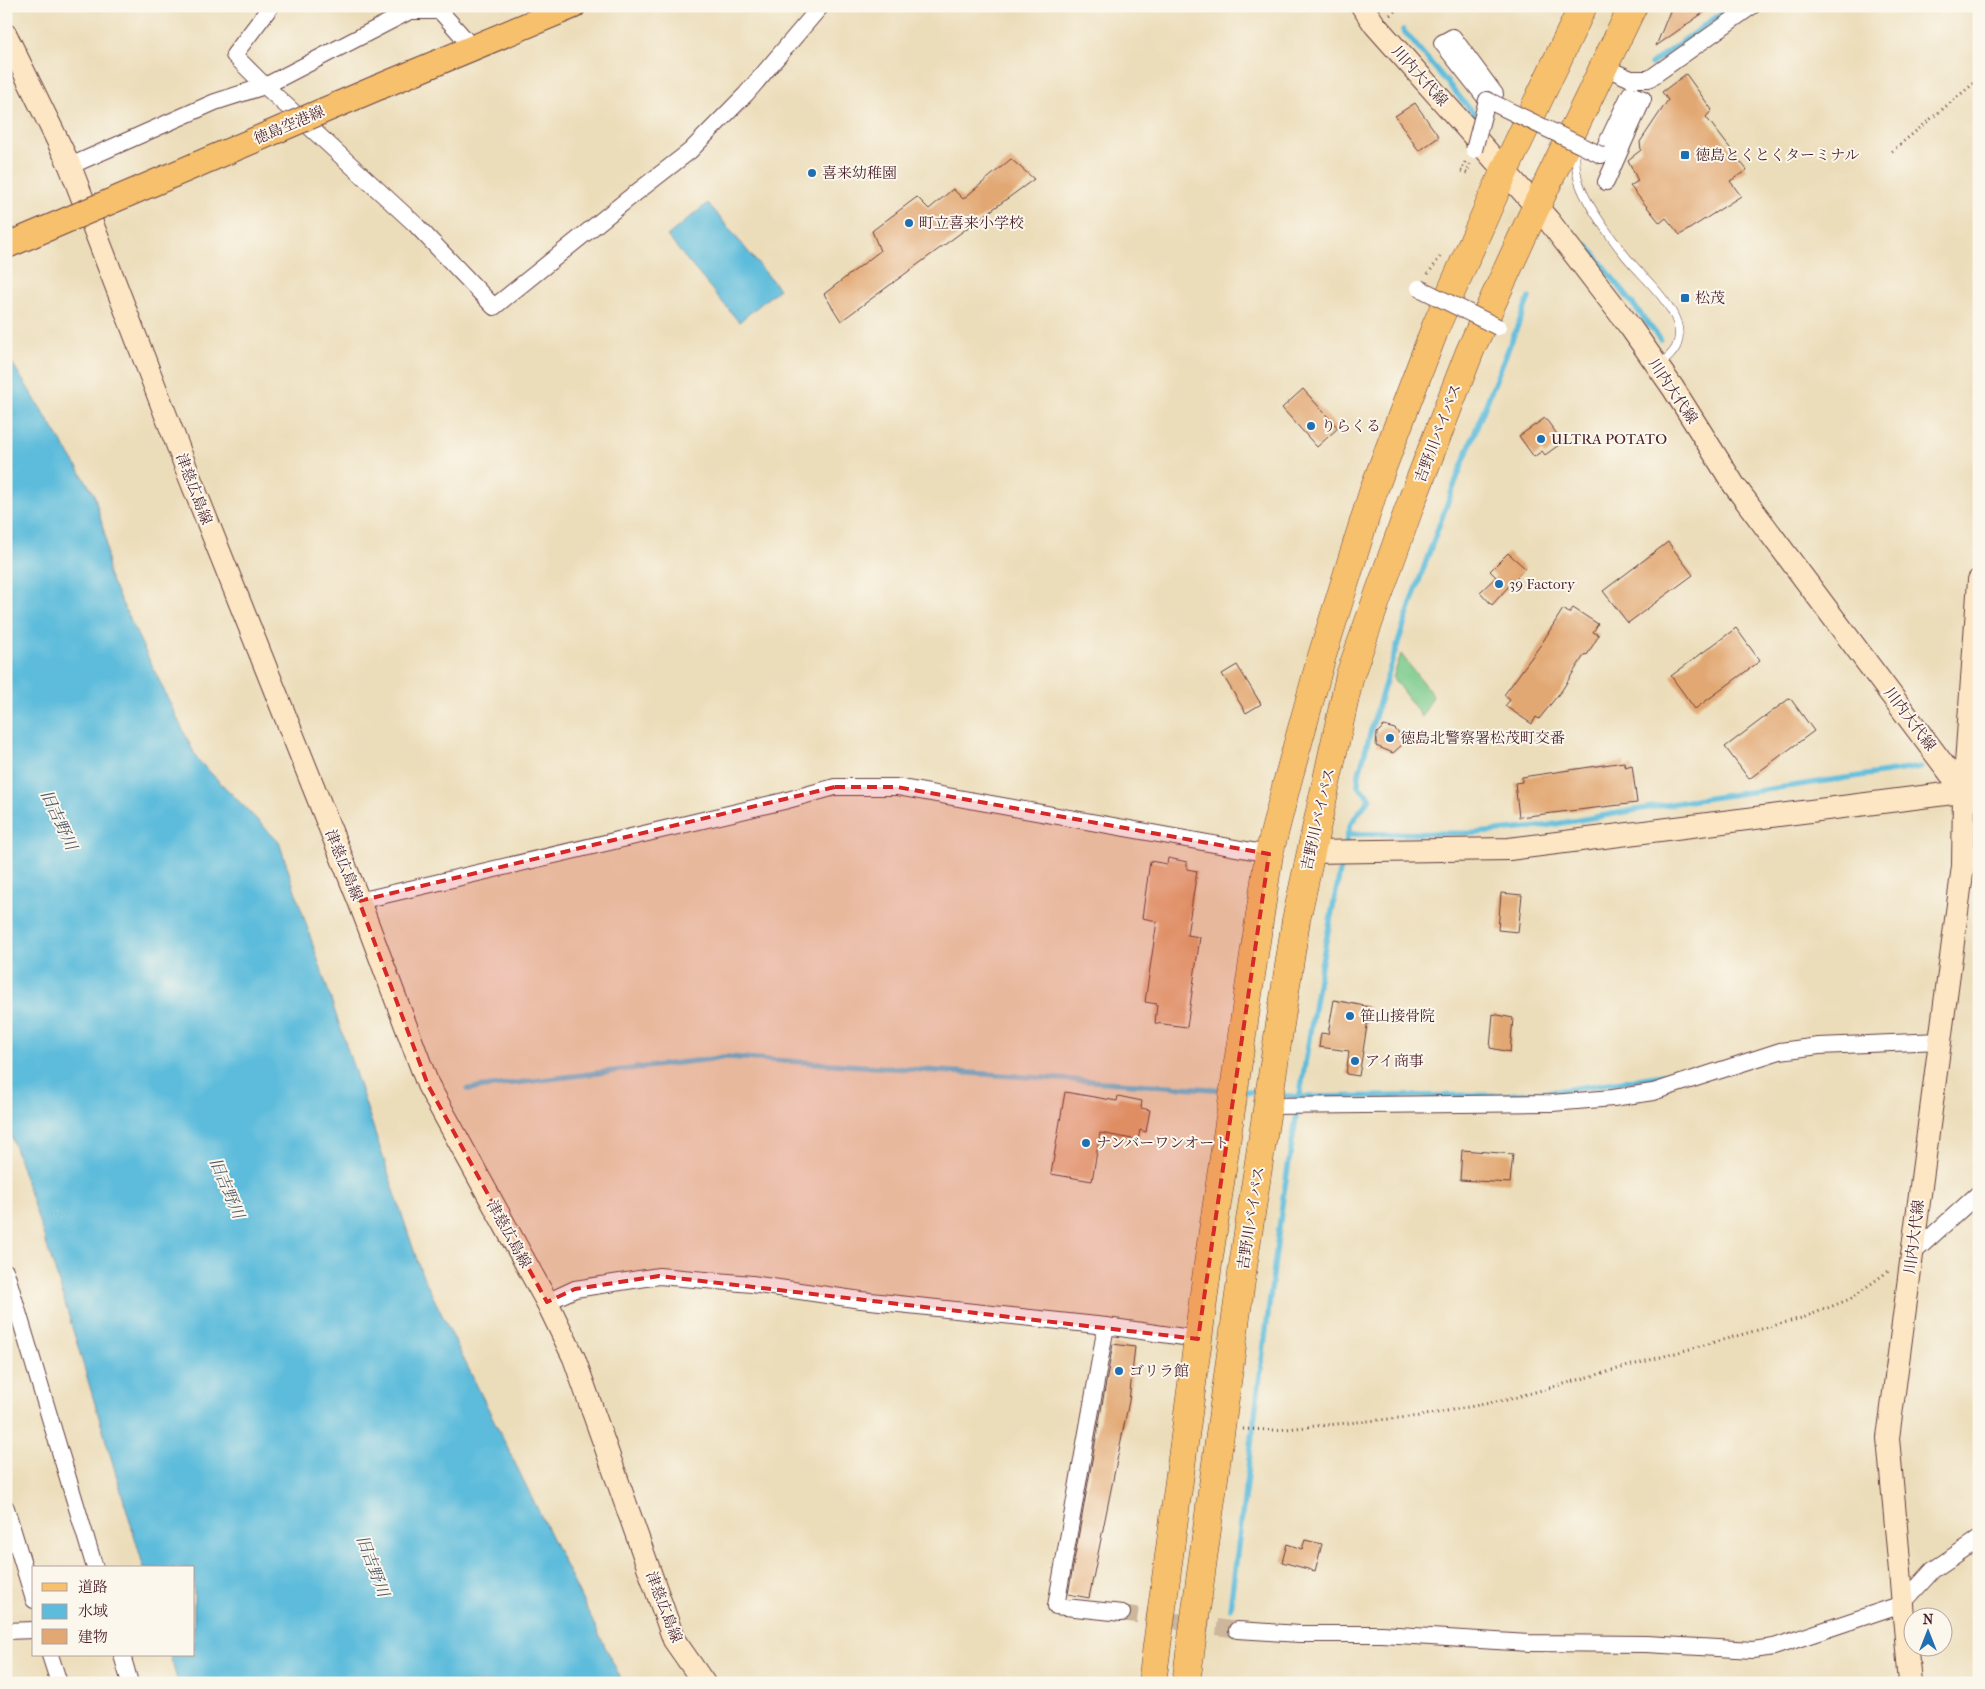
<svg xmlns="http://www.w3.org/2000/svg" width="1985" height="1689" viewBox="0 0 1985 1689" font-family="'IM FELL French Canon','Noto Serif JP',serif">
  <style>
    .green { fill: #79ca8b; stroke: #62745b }
    .water { fill: #5dbcdb; stroke: #546e83 }
    .lines { fill: none; stroke-linecap: round; stroke-linejoin: round }
    .stream { stroke: #5dbcdb; stroke-width: 5.5 }
    .building { fill: #e2a873 }
    .street-tunnel { stroke: #ccb79d; stroke-width: 16; stroke-dasharray: 16 8; stroke-linecap: butt }
    .lane-casing { stroke: #623c40; stroke-width: 9 }
    .street-casing { stroke: #623c40; stroke-width: 18 }
    .secondary-casing { stroke: #623c40; stroke-width: 24 }
    .primary-casing { stroke: #623c40; stroke-width: 27 }
    .highway-casing { stroke: #623c40; stroke-width: 29 }
    .path { stroke: #623c40; stroke-width: 3; stroke-dasharray: 1 4; stroke-linecap: butt }
    .lane { stroke: #fff; stroke-width: 8 }
    .street { stroke: #fff; stroke-width: 16 }
    .secondary { stroke: #fce6c4; stroke-width: 22 }
    .primary { stroke: #f7c06c; stroke-width: 25 }
    .highway { stroke: #f7c06c; stroke-width: 28 }
    .street-bridge-casing { stroke: #623c40; stroke-width: 18; stroke-linecap: butt }
    .primary-bridge-casing { stroke: #623c40; stroke-width: 27; stroke-linecap: butt }
    .street-bridge { stroke: #fff; stroke-width: 16 }
    .primary-bridge { stroke: #f7c06c; stroke-width: 25 }
    .marked { fill: #d62828; fill-opacity: 0.2; stroke: #d62828; stroke-width: 4; stroke-dasharray: 10 6; stroke-linejoin: round }
    .poi-dot { fill: #1f6fb2; stroke: #fbf7ec; stroke-width: 2 }
    .labels { text-anchor: middle; dominant-baseline: central; stroke-width: 4; stroke-linejoin: round; paint-order: stroke }
    .street-label { font-size: 15px; fill: #4a1f2b; stroke: #fbf7ec }
    .poi-label { font-size: 15px; fill: #4a1f2b; stroke: #fbf7ec; text-anchor: start }
    .water-label { font-size: 16px; font-style: italic; fill: #515669; stroke: #fbf7ec }
  </style>
  <rect width="100%" height="100%" fill="#fbf7ec"/>
  <filter id="ink" filterUnits="userSpaceOnUse"><feTurbulence type="fractalNoise" baseFrequency=".02" numOctaves="2"/><feDisplacementMap in="SourceGraphic" scale="10" xChannelSelector="R" yChannelSelector="G"/><feConvolveMatrix kernelMatrix="1 2 1 2 8 2 1 2 1" color-interpolation-filters="sRGB"/></filter>
  <filter id="wash" filterUnits="userSpaceOnUse"><feTurbulence type="fractalNoise" baseFrequency=".0096" numOctaves="4" result="noise"/><feDisplacementMap in="SourceGraphic" scale="20" xChannelSelector="R" yChannelSelector="G"/><feGaussianBlur stdDeviation="1.12" result="paint"/><feColorMatrix in="noise" values="0 0 0 0 0 0 0 0 0 0 0 0 0 0 0 0 0 1.4 0 .05"/><feComposite in="paint" operator="in"/></filter>
  <g filter="url(#wash)">
    <rect width="100%" height="100%" fill="#ecddba"/>
    <path class="green" d="M1401,654L1433,696L1422,717L1393,678Z"/>
    <path class="water" d="M708,203L779,289L739,322L667,236Z
      M6,353L94,494L106,539L108,574L197,759L279,842L421,1272L623,1683H178L170,1655H194V1568H144L58,1280L6,1120Z"/>
    <g class="lines">
      <path class="stream" d="M1403,30L1479,120
        M1651,64L1732,6
        M1587,245L1660,339
        M1347,837L1351,823L1370,798L1358,786L1359,774C1402,611 1465,454 1529,298
        M1345,848L1348,834L1476,833L1539,827L1682,802L1921,767
        M468,1089L727,1057L1227,1090
        M1242,1091L1262,1093
        M1276,1095L1300,1097L1506,1095L1556,1091L1698,1070
        M1230,1608L1283,1198L1321,966L1343,857"/>
    </g>
    <g id="blocks">
      <path class="building" d="M1672,6H1713L1656,46Z
        M1686,74L1712,110L1706,117L1747,170L1730,181L1741,196L1680,235L1666,218L1660,223L1630,186L1638,181L1628,160L1641,150L1640,142L1668,100L1662,92Z
        M1415,103L1439,137L1419,151L1395,116Z
        M1011,159L1034,179L841,321L824,294L880,251L872,231L917,197L929,209L953,189L963,199Z
        M1303,389L1338,428L1317,447L1282,408Z
        M1545,418L1563,442L1545,455L1542,451L1534,457L1519,436Z
        M1668,542L1693,575L1628,623L1603,591Z
        M1508,553L1525,568L1492,605L1480,592L1496,577L1490,571Z
        M1573,608L1598,624L1593,632L1599,635L1587,655L1585,654L1562,690L1539,719L1536,717L1532,724L1505,706L1510,700L1504,695L1542,643L1563,609L1569,613Z
        M1736,628L1760,661L1695,709L1671,676Z
        M1237,665L1261,704L1246,713L1222,674Z
        M1790,698L1814,731L1749,779L1725,747Z
        M1384,726L1395,729L1402,737L1403,744L1393,753L1376,746L1377,733Z
        M1624,762L1625,767L1632,765L1637,803L1519,817L1515,783L1522,782V777Z
        M1168,858L1187,862V869L1197,871L1187,935L1200,937L1187,1027L1155,1023L1157,1004L1145,1002L1157,921L1142,918L1150,861L1167,864Z
        M1501,893L1522,895L1518,932L1498,930Z
        M1334,1000L1370,1007L1359,1076L1346,1074L1349,1051L1319,1047L1321,1033L1328,1034Z
        M1493,1014L1513,1018L1510,1052L1490,1048Z
        M1065,1092L1117,1101L1118,1096L1142,1101L1141,1108L1150,1110L1146,1132L1140,1130L1138,1140L1100,1133L1092,1181L1051,1174Z
        M1462,1150L1513,1154L1510,1183L1460,1180Z
        M1113,1344L1135,1347L1129,1401L1089,1598L1068,1594Z
        M1305,1540L1322,1544L1315,1571L1282,1562L1287,1544L1302,1549Z"/>
    </g>
  </g>
  <g filter="url(#ink)">
    <use href="#blocks" fill-opacity="0" stroke="#623c40" stroke-width="1"/>
    <g class="lines">
      <path class="street-tunnel" d="M1122,1613L1237,1630"/>
      <defs>
        <path id="lane" d="M1576,147C1575,158 1576,174 1580,185C1588,207 1619,250 1636,268C1649,282 1671,304 1677,323C1683,343 1674,354 1659,365"/>
        <path id="street" d="M271,6L234,55L265,86L415,224L494,307L628,199L690,151L746,94L821,6
          M1604,67L1631,79H1649L1752,6
          M1487,100L1442,43L1453,37L1495,94
          M1601,155L1630,94L1643,99L1606,182
          M70,166L215,102L265,86L410,11H440L473,48
          M359,901L784,801L835,787H897L1269,854
          M1268,1106L1552,1103L1613,1098L1653,1092L1780,1051L1819,1046L1940,1041
          M1912,1254L1979,1193
          M6,1272L95,1568
          M547,1302L575,1289L659,1276L752,1284L861,1300L1106,1326L1198,1339
          M1106,1326L1056,1606L1122,1613
          M6,1508L34,1600
          M1237,1630L1300,1634H1381L1529,1643L1646,1644L1753,1650L1774,1647L1902,1604L1933,1570L1979,1539
          M6,1631L34,1630
          M50,1655L59,1683
          M122,1655L130,1683"/>
        <path id="secondary" d="M1362,6L1375,25L1549,221L1631,328L1673,388L1734,485L1964,792
          M6,35L70,166L190,478L359,901L428,1085L547,1302L574,1358L674,1640L704,1683
          M1309,852L1509,849L1977,790
          M1910,1683L1888,1438L1963,866L1964,792L1979,580"/>
        <path id="primary" d="M379,87L573,6"/>
        <path id="highway" d="M1152,1683L1208,1264L1269,854L1287,783L1321,659L1374,489L1436,326L1504,172L1583,6
          M1186,1683L1243,1266L1296,920L1350,675L1411,503L1470,351L1536,207L1633,6"/>
      </defs>
      <use href="#lane" class="lane-casing"/>
      <use href="#street" class="street-casing"/>
      <use href="#secondary" class="secondary-casing"/>
      <use href="#primary" class="primary-casing"/>
      <use href="#highway" class="highway-casing"/>
      <path class="path" d="M1390,15L1401,6
        M1892,151L1979,79
        M1465,162L1461,171L1467,173L1470,164
        M1428,274L1440,257
        M1243,1429L1275,1430L1420,1416L1506,1400L1805,1317L1850,1299L1890,1270"/>
      <use href="#lane" class="lane"/>
      <use href="#street" class="street"/>
      <use href="#secondary" class="secondary"/>
      <use href="#primary" class="primary"/>
      <use href="#highway" class="highway"/>
      <defs>
        <path id="street-bridge" d="M1474,150L1487,100L1601,155
          M1419,288L1498,327"/>
        <path id="primary-bridge" d="M6,246L379,87"/>
      </defs>
      <use href="#street-bridge" class="street-bridge-casing"/>
      <use href="#primary-bridge" class="primary-bridge-casing"/>
      <use href="#street-bridge" class="street-bridge"/>
      <use href="#primary-bridge" class="primary-bridge"/>
    </g>
  </g>
  <path class="marked" d="M835,787H897L1269,854L1198,1339L659,1276L575,1289L547,1302L428,1085L359,901Z"/>
  <g class="poi-dot">
    <rect x="1680" y="150" width="10" height="10" rx="2.5"/>
    <circle cx="812" cy="173" r="5"/>
    <circle cx="909" cy="223" r="5"/>
    <rect x="1680" y="293" width="10" height="10" rx="2.5"/>
    <circle cx="1311" cy="426" r="5"/>
    <circle cx="1541" cy="439" r="5"/>
    <circle cx="1499" cy="584" r="5"/>
    <circle cx="1390" cy="738" r="5"/>
    <circle cx="1350" cy="1016" r="5"/>
    <circle cx="1355" cy="1061" r="5"/>
    <circle cx="1086" cy="1143" r="5"/>
    <circle cx="1119" cy="1371" r="5"/>
  </g>
  <g class="labels">
    <g class="street-label">
      <text transform="translate(1420 76) rotate(48)">川内大代線</text>
      <text transform="translate(289 125) rotate(-23)">徳島空港線</text>
      <text transform="translate(1673 391) rotate(56)">川内大代線</text>
      <text transform="translate(1438 433) rotate(-69)">吉野川バイパス</text>
      <text transform="translate(194 489) rotate(69)">津慈広島線</text>
      <text transform="translate(1910 719) rotate(53)">川内大代線</text>
      <text transform="translate(1318 819) rotate(-77)">吉野川バイパス</text>
      <text transform="translate(344 865) rotate(68)">津慈広島線</text>
      <text transform="translate(1251 1218) rotate(-81)">吉野川バイパス</text>
      <text transform="translate(509 1234) rotate(61)">津慈広島線</text>
      <text transform="translate(1914 1237) rotate(-83)">川内大代線</text>
      <text transform="translate(664 1607) rotate(69)">津慈広島線</text>
    </g>
    <g class="poi-label">
      <text x="1695" y="155">徳島とくとくターミナル</text>
      <text x="822" y="173">喜来幼稚園</text>
      <text x="919" y="223">町立喜来小学校</text>
      <text x="1695" y="298">松茂</text>
      <text x="1321" y="426">りらくる</text>
      <text x="1551" y="439">ULTRA POTATO</text>
      <text x="1509" y="584">39 Factory</text>
      <text x="1400" y="738">徳島北警察署松茂町交番</text>
      <text x="1360" y="1016">笹山接骨院</text>
      <text x="1365" y="1061">アイ商事</text>
      <text x="1096" y="1143">ナンバーワンオート</text>
      <text x="1129" y="1371">ゴリラ館</text>
    </g>
    <g class="water-label">
      <text transform="translate(59 820) rotate(65)">旧吉野川</text>
      <text transform="translate(227 1188) rotate(67)">旧吉野川</text>
      <text transform="translate(373 1566) rotate(69)">旧吉野川</text>
    </g>
  </g>
  <rect width="1985" height="1689" fill="none" stroke="#fbf7ec" stroke-width="25"/>
  <rect x="32" y="1566" width="162" height="90" fill="#fbf7ec" stroke="#b4a19f"/>
  <rect x="42" y="1583" width="25" height="8" fill="#f7c06c" stroke="#b4a19f"/>
  <text x="78" y="1592" font-size="15" fill="#4a1f2b">道路</text>
  <rect x="42" y="1604" width="25" height="15" fill="#5dbcdb" stroke="#b4a19f"/>
  <text x="78" y="1616" font-size="15" fill="#4a1f2b">水域</text>
  <rect x="42" y="1629" width="25" height="15" fill="#e2a873" stroke="#b4a19f"/>
  <text x="78" y="1642" font-size="15" fill="#4a1f2b">建物</text>
  <g transform="translate(1928 1632)"><circle r="24" fill="#fbf7ec" stroke="#b4a19f"/>
  <path d="M0-4L9 19L0 12L-9 19Z" fill="#1f6fb2"/>
  <text y="-8" font-size="14" font-weight="bold" text-anchor="middle" fill="#4a1f2b">N</text>
  </g>
</svg>
